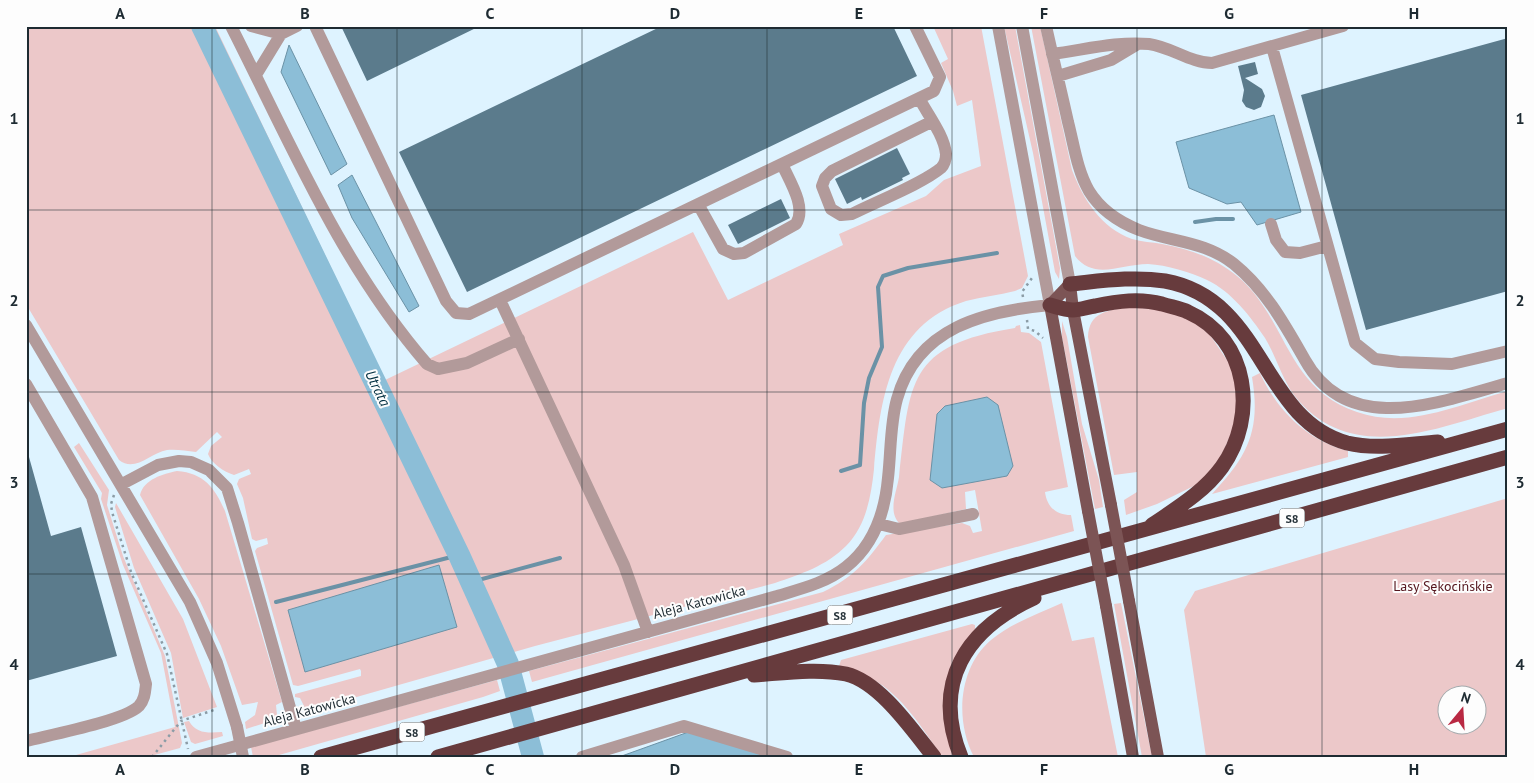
<svg xmlns="http://www.w3.org/2000/svg" width="1534" height="783" viewBox="0 0 1534 783" font-family="'PT Sans',sans-serif">
  <style>
    .green { fill: #ecc8c9; fill-rule: evenodd }
    .water { fill: #8cbed7; stroke: #6b92a6 }
    .lines { fill: none; stroke-linecap: round; stroke-linejoin: round }
    .stream { stroke: #6b92a6; stroke-width: 4 }
    .river { stroke: #8cbed7; stroke-width: 22 }
    .building { fill: #5b7b8c }
    .path { stroke: #8b9ca6; stroke-width: 2.5; stroke-dasharray: 2.5 4; stroke-linecap: butt }
    .minor { stroke: #b29a9a; stroke-width: 12 }
    .major { stroke: #7c5455; stroke-width: 12 }
    .highway { stroke: #673b3d; stroke-width: 15 }
    .minor-bridge { stroke: #b29a9a; stroke-width: 12 }
    .major-bridge { stroke: #7c5455; stroke-width: 12 }
    .grid { fill: none; stroke: #1e2b32; stroke-width: 1; stroke-opacity: 0.55 }
    .labels { text-anchor: middle; dominant-baseline: central; stroke-width: 4; stroke-linejoin: round; paint-order: stroke }
    .shield { fill: #fdfdfd; stroke: #616a6f; stroke-width: 1 }
    .shield-label { font-size: 12px; font-weight: bold; fill: #1e2b32 }
    .park-label { font-size: 14px; fill: #55161e; stroke: #fdfdfd }
    .street-label { font-size: 14px; fill: #1e2b32; stroke: #fdfdfd }
    .water-label { font-size: 15px; font-style: italic; fill: #022f40; stroke: #fdfdfd }
    .neatline { fill: none; stroke: #1e2b32; stroke-width: 2 }
    .grid-label { font-size: 16px; text-anchor: middle; font-weight: bold; fill: #1e2b32 }
  </style>
  <rect width="100%" height="100%" fill="#def3ff"/>
  <path class="green" d="M26,26H215L385,380L693,232L728,300L843,245L839,234L926,196L944,180L981,166L972,100L957,106L953,91L941,63L948,59L933,26H981L1028,276L1022,288L1015,291C999,295 982,297 966,301C889,325 880,401 874,469C871,497 866,526 846,546C826,566 801,574 775,583L535,646L311,710L305,708L300,698L295,697V694L361,676V671L360,669L298,686L293,685L255,551L257,548L268,544L267,538L256,541L252,539L243,498L237,484L239,479L251,474L249,469L234,475C224,472 211,463 208,454L211,446L222,437L217,432L196,452C186,451 177,449 167,450C150,453 135,473 119,460L26,304Z
    M1004,26H1015L1060,268L1059,279L1055,272L1033,153Z
    M1031,26H1040L1072,170C1083,199 1101,228 1132,239C1142,242 1152,242 1162,244C1190,249 1215,258 1237,276C1287,317 1285,388 1357,412C1408,430 1459,404 1508,391V408C1436,428 1350,467 1294,395C1282,379 1276,356 1265,338C1251,317 1231,291 1207,280C1190,272 1167,265 1148,264C1121,264 1094,281 1075,256Z
    M1127,307L1170,310L1194,322L1210,335L1233,369L1240,414L1219,461L1202,482L1157,504L1126,515L1124,500L1137,492V472L1114,475L1088,337C1089,312 1107,311 1127,307Z
    M1062,321L1067,337L1082,424L1099,480L1103,507L1095,509L1062,337Z
    M1020,325L1021,332L1029,333L1041,342L1068,487L1045,492C1047,507 1056,515 1071,515L1074,531L532,682L529,671L823,592C854,577 866,562 886,535L962,523L970,526L973,533L982,531L975,490L965,492L966,509L900,524C887,512 897,491 899,477C910,382 907,345 1015,328L1016,326Z
    M1260,373C1277,411 1308,441 1348,451V457L1212,494C1248,456 1261,430 1252,377Z
    M79,443L109,490L107,505L123,556L165,656L182,743L180,748L147,757H69L175,727L161,653L123,565L101,499L102,493L74,447Z
    M177,471C204,473 215,488 225,511L282,702L276,705L277,715L274,720L246,729L245,722L255,715L258,702L242,705L221,646L199,599L140,495C144,479 163,474 177,471Z
    M1508,498V757H1206L1184,610L1195,591ZM1446,696H1476V726H1446Z
    M116,503L183,619L217,707L183,718L171,653L134,568L115,507Z
    M1062,603L1072,641L1094,637L1118,757H974C955,721 958,668 991,640C1011,623 1038,614 1062,603Z
    M1121,603L1152,757H1142L1114,604Z
    M972,624L975,625V629L958,655L948,679L957,757H942C924,730 902,695 872,679C862,673 850,670 839,666L841,660Z
    M497,680L500,691L483,697L272,757H253L251,747Z
    M189,721C196,734 209,733 222,732L223,736L195,744L191,742L184,722Z"/>
  <path class="water" d="M289,45L347,164L331,175L281,72Z
    M1274,115L1301,212L1257,225L1241,202L1227,204L1189,188L1176,142Z
    M352,175L419,306L409,312L352,218L338,185Z
    M987,397L998,405L1013,466L1007,476L942,488L930,480L937,414L945,406Z
    M439,565L457,627L305,672L288,610Z
    M694,730L768,757H619Z"/>
  <g class="lines">
    <path class="stream" d="M1195,222L1216,219H1233
      M841,471L860,465L864,403L869,378L882,347L878,287L883,276L908,268L997,253
      M471,582L560,558
      M276,602L459,555"/>
    <path class="river" d="M202,26L459,555L508,664L533,757"/>
  </g>
  <path class="building" d="M341,26H480L367,81Z
    M662,26H893L917,76L467,292L399,152Z
    M1508,38V291L1366,330L1301,95Z
    M1255,62L1258,74L1245,78L1262,89L1265,96L1261,107L1254,110L1246,107L1242,101L1244,90L1238,66Z
    M897,148L910,174L902,178L903,180L862,200L861,197L847,204L835,179Z
    M781,199L790,218L738,244L728,225Z
    M26,457H29L51,536L81,527L117,656L26,681Z"/>
  <g class="lines">
    <path class="path" d="M1023,297L1022,292L1032,278
      M1027,320L1028,329L1035,331L1043,338
      M114,495L111,504L112,512L131,572L167,654L188,749
      M152,757L181,721L217,709"/>
    <path class="minor" d="M231,26C290,142 341,265 427,364L438,369L467,363L519,339
      M251,26L281,34
      M315,26L446,301L456,313L469,314L934,91L940,77L915,26
      M1022,26L1070,284
      M1046,26C1053,58 1061,90 1068,122C1074,145 1077,170 1089,191C1100,209 1119,222 1139,230C1171,242 1205,241 1234,264C1266,290 1285,325 1305,360C1349,439 1442,401 1508,383
      M1272,47L1355,343L1375,359L1399,362L1452,364L1508,351
      M1052,54C1084,50 1117,41 1149,44C1171,47 1191,63 1212,63L1343,26
      M256,75L281,34L297,26
      M1058,76L1111,60L1136,45
      M919,98C928,115 944,135 946,154C946,159 944,165 941,168C922,184 875,202 852,214L841,215L831,209L822,186L825,178L832,171L931,122
      M698,204L723,249L734,254L744,253L796,224C807,207 789,180 782,164
      M1271,224L1276,240L1285,252L1300,253L1327,246
      M500,300L624,565L648,632
      M26,325L190,602L217,663L237,727
      M26,384L92,497L146,684C145,692 145,699 139,706C124,721 50,735 26,741
      M122,484L158,465L179,461L191,462L209,470L227,488L238,523L296,729
      M879,524L899,529L973,514
      M196,757L777,596C800,589 826,583 846,567C874,545 885,512 888,478C891,452 890,424 897,399C917,327 985,311 1050,305L998,26
      M582,757L684,726L787,757"/>
    <path class="major" d="M1070,284L1050,305L1088,511
      M1070,284L1073,310L1111,505
      M1129,601L1158,757
      M1106,606L1133,757"/>
    <path class="highway" d="M1070,284C1101,281 1133,276 1165,281C1265,299 1260,419 1347,443C1376,450 1409,444 1438,442
      M1050,305C1057,307 1065,310 1073,310C1080,310 1088,307 1095,306C1118,301 1140,298 1162,304C1171,307 1180,308 1188,312C1249,339 1258,417 1222,467C1204,492 1177,508 1152,525
      M754,675C783,673 817,668 846,674C880,682 913,731 934,757
      M321,757L1508,429
      M438,757L1508,457
      M961,757C931,683 966,629 1034,598"/>
    <path class="minor-bridge" d="M237,727L243,757"/>
    <path class="major-bridge" d="M1111,505L1129,601
      M1088,511L1106,606"/>
  </g>
  <path class="grid" d="M212,26V757M397,26V757M582,26V757M767,26V757M952,26V757M1137,26V757M1322,26V757M26,210H1508M26,392H1508M26,574H1508"/>
  <g class="labels">
    <g class="shield">
      <rect x="1279.5" y="508.5" width="25" height="19" rx="4"/>
      <rect x="827.5" y="605.5" width="25" height="19" rx="4"/>
      <rect x="399.5" y="722.5" width="25" height="19" rx="4"/>
    </g>
    <g class="shield-label">
      <text x="1292" y="518">S8</text>
      <text x="840" y="615">S8</text>
      <text x="412" y="732">S8</text>
    </g>
    <g class="park-label">
      <text x="1443" y="586">Lasy Sękocińskie</text>
    </g>
    <g class="street-label">
      <text transform="translate(699 602) rotate(-15)">Aleja Katowicka</text>
      <text transform="translate(309 710) rotate(-15)">Aleja Katowicka</text>
    </g>
    <g class="water-label">
      <text transform="translate(378 388) rotate(64)">Utrata</text>
    </g>
  </g>
  <rect width="1534" height="783" fill="none" stroke="#fdfdfd" stroke-width="55"/>
  <g transform="translate(1462 710) rotate(18)"><circle r="24" fill="#fdfdfd" stroke="#a4a9ac"/>
  <path d="M0-4L9 19L0 12L-9 19Z" fill="#b92842"/>
  <text y="-8" font-size="14" font-weight="bold" text-anchor="middle" fill="#1e2b32">N</text>
  </g>
  <rect x="28" y="28" width="1478" height="728" class="neatline"/>
  <g class="grid-label">
    <text x="120" y="19">A</text>
    <text x="305" y="19">B</text>
    <text x="490" y="19">C</text>
    <text x="675" y="19">D</text>
    <text x="859" y="19">E</text>
    <text x="1044" y="19">F</text>
    <text x="1229" y="19">G</text>
    <text x="1414" y="19">H</text>
    <text x="14" y="124">1</text>
    <text x="1520" y="124">1</text>
    <text x="14" y="306">2</text>
    <text x="1520" y="306">2</text>
    <text x="14" y="488">3</text>
    <text x="1520" y="488">3</text>
    <text x="14" y="670">4</text>
    <text x="1520" y="670">4</text>
    <text x="120" y="775">A</text>
    <text x="305" y="775">B</text>
    <text x="490" y="775">C</text>
    <text x="675" y="775">D</text>
    <text x="859" y="775">E</text>
    <text x="1044" y="775">F</text>
    <text x="1229" y="775">G</text>
    <text x="1414" y="775">H</text>
  </g>
</svg>
